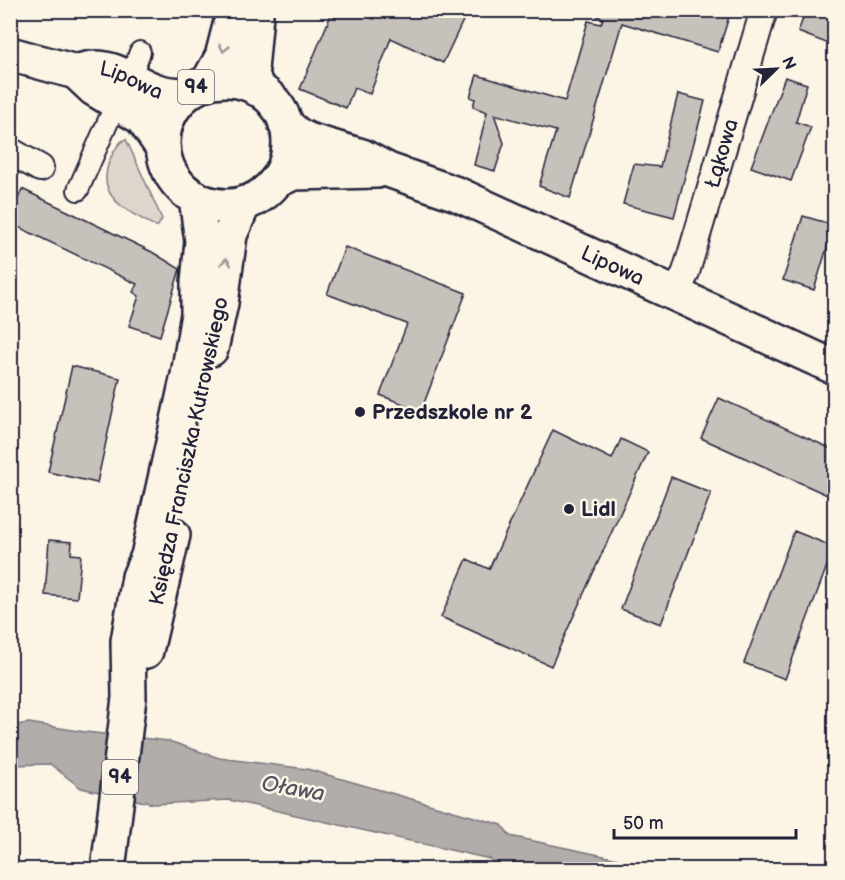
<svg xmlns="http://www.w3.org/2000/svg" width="845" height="880" viewBox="0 0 845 880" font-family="'Balsamiq Sans',sans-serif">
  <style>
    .green { fill: #dcd6cc; stroke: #7f7c84; stroke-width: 1.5 }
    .water { fill: #b2adab; stroke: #78757e; stroke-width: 1.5 }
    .building { fill: #c6c1bb; stroke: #22223b; stroke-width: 1.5 }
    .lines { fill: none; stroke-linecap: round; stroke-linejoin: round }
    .pedestrian-casing { stroke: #22223b; stroke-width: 24 }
    .minor-casing { stroke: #22223b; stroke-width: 30 }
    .tertiary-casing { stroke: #22223b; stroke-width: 38 }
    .primary-casing { stroke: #22223b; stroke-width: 38 }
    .pedestrian { stroke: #fcf5e5; stroke-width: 20 }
    .minor { stroke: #fcf5e5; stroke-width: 26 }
    .tertiary { stroke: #fcf5e5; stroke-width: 33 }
    .primary { stroke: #fcf5e5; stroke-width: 33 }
    .oneway { stroke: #9a9698 }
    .poi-dot { fill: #22223b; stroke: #fcf5e5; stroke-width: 2 }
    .labels { text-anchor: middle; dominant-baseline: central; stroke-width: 5; stroke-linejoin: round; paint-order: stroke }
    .shield { fill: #fcf5e5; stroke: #63616e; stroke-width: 1.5 }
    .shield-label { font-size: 20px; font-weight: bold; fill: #22223b }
    .street-label { font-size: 21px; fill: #22223b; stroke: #fcf5e5 }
    .poi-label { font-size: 21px; font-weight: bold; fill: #22223b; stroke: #fcf5e5; text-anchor: start }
    .water-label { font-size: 22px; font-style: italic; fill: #545362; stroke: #fcf5e5 }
  </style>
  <rect width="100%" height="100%" fill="#fcf5e5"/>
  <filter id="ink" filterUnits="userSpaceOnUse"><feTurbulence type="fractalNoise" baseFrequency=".0167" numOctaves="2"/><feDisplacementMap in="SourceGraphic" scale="12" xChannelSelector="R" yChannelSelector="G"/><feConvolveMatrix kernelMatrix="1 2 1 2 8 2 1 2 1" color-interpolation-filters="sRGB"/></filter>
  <g filter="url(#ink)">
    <path class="green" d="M126,139L162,219L158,226H155C126,210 93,197 111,157C115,150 118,142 126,139Z"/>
    <path class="water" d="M29,723L85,732L169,741L219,758L307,769L502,825L510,836L665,869H500L490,859L229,800L154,804L81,788L50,764L11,765V726Z"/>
    <path class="building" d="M333,10H355L374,19L378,10H468L443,63L391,38L370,94L354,88L346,108L300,89Z
      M597,10H731L718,52L622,23L570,198L539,186L556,131L494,114L504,143L495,171L474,165L487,112L473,107L475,99L470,97L477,75L565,101L588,21L601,24L603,18L597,16Z
      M806,10H834V46L798,32Z
      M785,77L807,84L796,122L811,127L791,181L751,167Z
      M678,94L705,101L674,217L623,204L634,164L660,167Z
      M22,189L152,252L180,269L160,336L129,326L139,296L133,292L137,284L10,223V218Z
      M803,216L834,225L814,290L783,280Z
      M345,247L466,293L421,411L380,395L407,324L327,294Z
      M72,366L120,378L97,483L48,472Z
      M719,398L834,450V498L701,438Z
      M553,430L612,459L621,439L648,452L551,666L441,617L467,559L489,569Z
      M671,477L711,493L661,624L621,609Z
      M794,531L834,547L785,679L744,663Z
      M49,540L72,542L71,554L81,555L77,598L45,595Z"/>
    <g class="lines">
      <defs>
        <path id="pedestrian" d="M132,73L140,52
          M78,190L114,108"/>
        <g id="minor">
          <path d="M10,151L40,168"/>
          <path id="s1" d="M676,294L686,272L764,10"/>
        </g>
        <g id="tertiary">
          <path d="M10,54L76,72L94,89L142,118L163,148"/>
          <path id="s2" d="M76,72C82,70 89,68 95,68C125,67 149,99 185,94"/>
          <path id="s3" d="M286,125L298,135L308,140L362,156L388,170L457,194L834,367"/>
          <path d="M276,181L293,173L377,171"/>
        </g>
        <path id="primary" d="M255,10L256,15L251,70L257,89
          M163 143a63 63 0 1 1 126 0a63 63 0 1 1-126 0Z
          M208,82L222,57L234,10
          M211,349L221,303L230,235L244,203
          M146,651L173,535
          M108,870L129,698L128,641L139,577L148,556L188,375L198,314V282L202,241L196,198"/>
      </defs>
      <use href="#pedestrian" class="pedestrian-casing"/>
      <use href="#minor" class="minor-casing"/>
      <use href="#tertiary" class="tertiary-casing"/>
      <use href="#primary" class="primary-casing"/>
      <use href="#pedestrian" class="pedestrian"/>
      <use href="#minor" class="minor"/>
      <use href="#tertiary" class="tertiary"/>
      <use href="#primary" class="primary"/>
    </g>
    <defs><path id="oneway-chevron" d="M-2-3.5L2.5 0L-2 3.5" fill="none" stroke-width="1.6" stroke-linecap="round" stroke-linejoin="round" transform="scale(1.5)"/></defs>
    <g class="oneway">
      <use href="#oneway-chevron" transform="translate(224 48) rotate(103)"/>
      <use href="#oneway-chevron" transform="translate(226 262) rotate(-85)"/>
    </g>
  </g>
  <g class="poi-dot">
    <circle cx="360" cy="412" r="6"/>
    <circle cx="569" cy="509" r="6"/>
  </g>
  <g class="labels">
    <g class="shield">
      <rect x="178" y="70" width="36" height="34" rx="4.5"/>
      <rect x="102" y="760" width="36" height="34" rx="4.5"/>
    </g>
    <g class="shield-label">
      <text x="196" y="87">94</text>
      <text x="120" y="777">94</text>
    </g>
    <g class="street-label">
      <text stroke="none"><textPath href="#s2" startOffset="58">Lipowa</textPath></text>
      <text stroke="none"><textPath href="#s1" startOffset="148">Łąkowa</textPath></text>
      <text stroke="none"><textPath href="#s3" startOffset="357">Lipowa</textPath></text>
      <text transform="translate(189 451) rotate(-78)">Księdza Franciszka Kutrowskiego</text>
    </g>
    <g class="poi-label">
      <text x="372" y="412">Przedszkole nr 2</text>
      <text x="581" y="509">Lidl</text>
    </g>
    <g class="water-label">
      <text transform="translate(293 789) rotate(10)">Oława</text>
    </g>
  </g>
  <rect width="845" height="880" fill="none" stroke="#fcf5e5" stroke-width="36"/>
  <rect x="18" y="18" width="809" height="844" fill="none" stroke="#22223b" stroke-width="2" filter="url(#ink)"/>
  <g transform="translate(776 69) rotate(66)" stroke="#fcf5e5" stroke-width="4.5" paint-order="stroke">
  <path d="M0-4.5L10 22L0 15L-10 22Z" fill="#22223b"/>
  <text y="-9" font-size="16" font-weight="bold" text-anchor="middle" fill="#22223b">N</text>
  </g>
  <path d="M614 829v9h182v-9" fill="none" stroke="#22223b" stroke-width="3"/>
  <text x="623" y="829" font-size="18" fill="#22223b" stroke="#fcf5e5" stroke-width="4.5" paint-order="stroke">50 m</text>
</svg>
